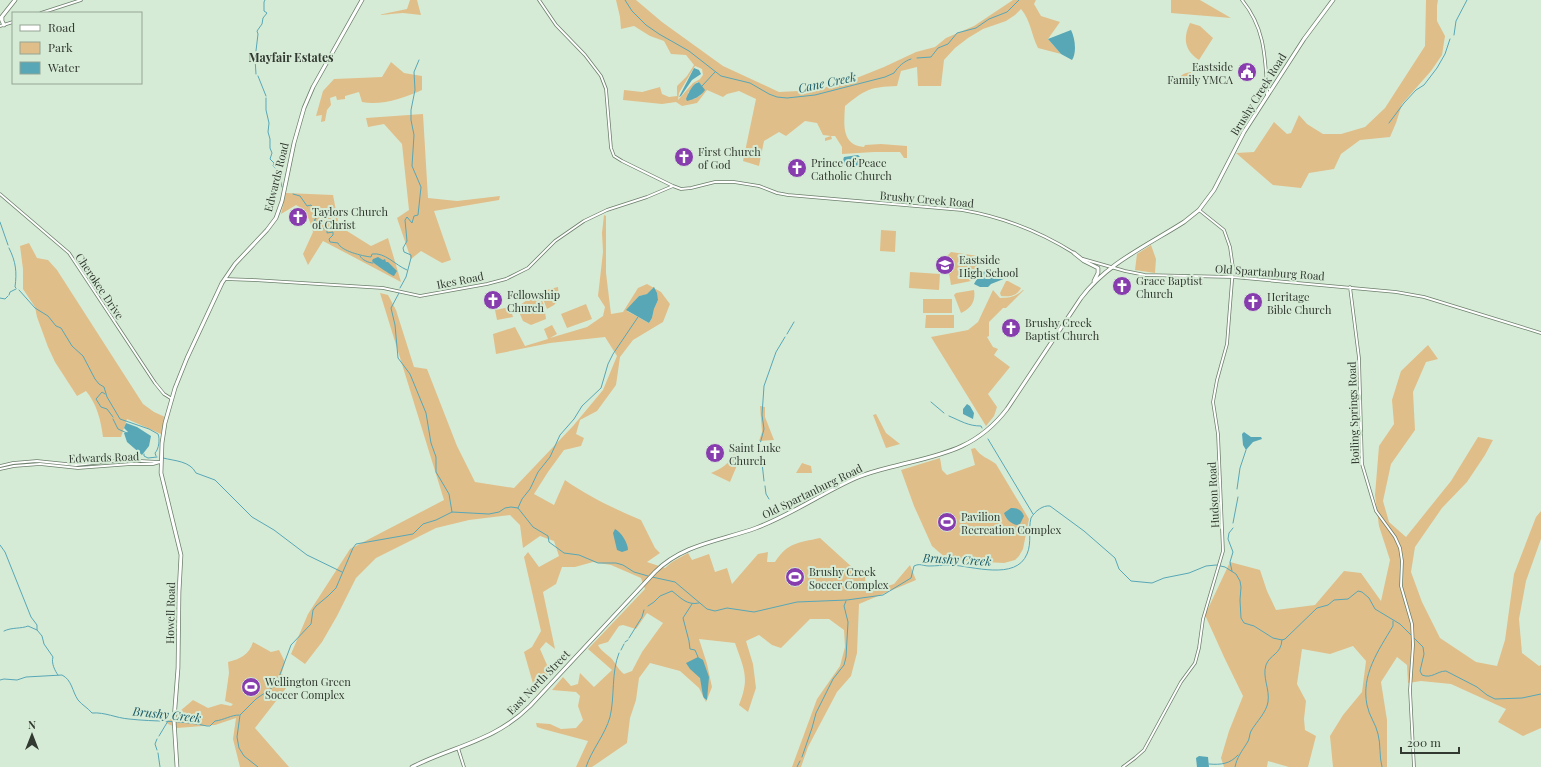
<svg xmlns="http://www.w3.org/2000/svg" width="1541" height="767" viewBox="0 0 1541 767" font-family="'Playfair Display',serif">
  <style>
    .green { fill: #e0be89; fill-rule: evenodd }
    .water { fill: #57a7b7 }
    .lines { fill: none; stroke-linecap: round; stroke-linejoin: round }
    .stream { stroke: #57a7b7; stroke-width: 1 }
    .minor-casing { stroke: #6b7e6b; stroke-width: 3.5 }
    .major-casing { stroke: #6b7e6b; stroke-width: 4.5 }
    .minor { stroke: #fff; stroke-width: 2 }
    .major { stroke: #fff; stroke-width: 3 }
    .labels { text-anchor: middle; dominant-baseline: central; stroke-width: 4; stroke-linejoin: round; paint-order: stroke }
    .poi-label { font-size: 11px; fill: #313931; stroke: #d6ebd6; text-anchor: start }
    .street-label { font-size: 11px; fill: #313931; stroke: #d6ebd6 }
    .neighbourhood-label { font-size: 12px; font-weight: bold; fill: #313931; stroke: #d6ebd6 }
    .water-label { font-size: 12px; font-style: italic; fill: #195b67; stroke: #d6ebd6 }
  </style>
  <rect width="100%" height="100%" fill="#d6ebd6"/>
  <path class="green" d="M410,0H417L421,15L403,13L378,15L407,9Z
    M616,0H636L662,22L723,66L779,92L799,91L839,85L884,67L916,52L935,47L946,38L974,26L1013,0H1036L1034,4L1041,16L1060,22L1048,39L1061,54L1038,48C1031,34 1031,21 1021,9L1015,15L1006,21L983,29L968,38L955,48L944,60L941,86H918L917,67L901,71L897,86C870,87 866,89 845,106C844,124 841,145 864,147L865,145L881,144L907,146V158H904L900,152H874L842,154V147L835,136H831L832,139L825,141V138L831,136L823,135L817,123L805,121L786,136L779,132L764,141L759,166L743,161L756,99L739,91L727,94L723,97L707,90L697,103L682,106L676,102L662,104L623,100L624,90L642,92L660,87L662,94L669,97L677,96V86L687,76L694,65L686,55L671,54L664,41L650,36L634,26L621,29L620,17ZM695,66L702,69L703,75L700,79L693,83L678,100L679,93ZM697,82H699L704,90L701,95L694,99L688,93Z
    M1171,0H1200L1231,18L1171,13Z
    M1426,0H1438L1437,6V21L1445,36L1442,55L1431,71L1402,104L1396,123L1390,137L1360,140L1341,154L1334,169L1309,173L1301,188L1273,185L1236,153L1254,152L1274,122L1287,134L1291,133L1299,115L1307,124L1323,134H1341L1365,127L1385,108L1425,46Z
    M1190,23L1200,26L1213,38L1199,60C1184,50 1183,38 1190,23Z
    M391,62L404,73L422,76V90C404,98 381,106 362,102L359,92L345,96V99L337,100L336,96L330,98L331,105L327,110L325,121L321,122L322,115L316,116L323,91L334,79L382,77Z
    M1191,72L1190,84L1179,82C1179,75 1184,73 1191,72Z
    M423,114L428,198L457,201L500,196L499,200L434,211L451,260L442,263L421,251L411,259L397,218L409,210L402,144L384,124L368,127L366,118Z
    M286,193L333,195L339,226L371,246L388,238L401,282L323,241L308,265L303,254L313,232C310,221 307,210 296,205L281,214Z
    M604,215L606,216V273L611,314L623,312L638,288L647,284L661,292L670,304L663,322L633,340L620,357L616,385L597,411L580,420L576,434L584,438L581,446L564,450L548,472L534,494L554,505L565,480C589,497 615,509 641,520L655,548L660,553L647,562L665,568L672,562L688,553L692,560L709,554L715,572L727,568L732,584L758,554L768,552L767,562H775C788,542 798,543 820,538L853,568L865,573L866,593L894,584L910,565L916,580L859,604L857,653L851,676L837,692L808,747L801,767H792L817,699L840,666L845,647L844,630L829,619H810L781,648L772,645L759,635L746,641L753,664L756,688L748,712L739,705C750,678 744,669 735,643L699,639L707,664L712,687L706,702L699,688L680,671L650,663L639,678L636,700L630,718L627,743L592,767H576L588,741L543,729L537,727L536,723L550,724L561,729L576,728L583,720L578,706L580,696L576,692L552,690L563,677L571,686L578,684L580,673L594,687L612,670L588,649L645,589L641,578L611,565L593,562L575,567H562L556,584L543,592L555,649L546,642L540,649L551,674L536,694L524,652L532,647L541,631L524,557L528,552L539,567L559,556L554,541L540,536L523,548L520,525L510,515L469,520L436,528L376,558L356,578L337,616L322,642L305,664L291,654L308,614L350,549L444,500L380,293L388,295L396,310L414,367L427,369L457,446L475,482L514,488L573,426L603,390L617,356L605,337L550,343L496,354L493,334L515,327L525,346L548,339L544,329L552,325L557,334L550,338L587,327L603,316L605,307L598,296L603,252L602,233ZM654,287L658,300L654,309L652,318L649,323L627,311L639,296L648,294ZM647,613L663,623L642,652L632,671L624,674C618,669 616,664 612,659C607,654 602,652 598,645L608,642L619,626L623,625L636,629Z
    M881,230L896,231L895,252L880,251Z
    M29,243L37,258L48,260L57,270L143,404L154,412L165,417L161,434L127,419L121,437H103C101,421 97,404 86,391L77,396L55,362L48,347L37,317L35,307L23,289V269L20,246Z
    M1151,245L1156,259L1155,273L1135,270L1137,254Z
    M951,252L978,256L976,274L971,281L951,285C950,275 946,266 947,256Z
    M910,272L940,274L939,290L909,288Z
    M1006,281H1008L1021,288C1017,296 1009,297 1001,296L1000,293Z
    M558,287L559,299L554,305L547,309L541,294L542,291Z
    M974,290C976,301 971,309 961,313L954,295L956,293Z
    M993,290L1000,298C1010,298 1015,297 1023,290H1024L1006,308H1003L989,322V336L987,337L993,347L998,349L994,355L1010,367L988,394L997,407L994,416L986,426L931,337L968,330L978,322Z
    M538,296H540L544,305L546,319L531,325L523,321L519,312L520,305L527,300Z
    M923,299H952V313H923Z
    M586,304L592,319L567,328L561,314Z
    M510,307L513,317L497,320L495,310Z
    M926,315H954V328H925Z
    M1428,345L1438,359L1426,362L1413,392L1415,430L1391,464L1383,501L1389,522L1406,537L1451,481L1478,437L1493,440L1485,455L1467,482L1442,508L1415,547L1411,572L1422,602L1440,638L1476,662L1497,666L1505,640L1514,574L1536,517L1541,511V539L1526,581L1519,619L1522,653L1539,666L1541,665V728L1523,736L1498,722L1506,709L1451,684L1421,681L1408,683L1407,665L1397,657L1381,682L1387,720V767H1333L1330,736L1343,715L1362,692L1366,661L1353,646L1330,654L1302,649L1297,684L1306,701L1304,719L1305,730L1316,736L1308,767H1289L1268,761L1267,767H1224L1221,758L1229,731L1243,696L1224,657L1205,615L1230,562L1260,570L1267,591L1276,610L1315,605L1344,571L1361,573L1381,601L1390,560L1379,526L1375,495L1379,446L1394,424L1392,400L1401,371Z
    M760,406L765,407V417L774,440L759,441L762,432Z
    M876,414L886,433L900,444L886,448L873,415Z
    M975,448C982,458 987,457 996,464L1029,519L1023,549L1019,556L1015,560L1004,563L948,560L932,546L914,506L901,470L940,458L942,470L947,475L975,465L971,449Z
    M734,454L738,463L730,482L711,473C722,468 728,465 734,454Z
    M802,463L811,466L812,473H796Z
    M253,642L271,652L279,650L285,662L281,675L282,674L290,683L255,728L289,767H240L233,739L236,718L215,725L177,728L166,723L193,700L208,708L221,704L231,706L233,704L225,701L229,673L228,662C240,659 249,655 253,642Z"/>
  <path class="water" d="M1071,30C1075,38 1077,52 1072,60L1061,54L1048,39Z
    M694,68L699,70L701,74L692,80L681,96L679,97Z
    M699,82L705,90C700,97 694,99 687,101L686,99C689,92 692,84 699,82Z
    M858,155L861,158V162C857,166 855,169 848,169C844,166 842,162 844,157Z
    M378,257L383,260L385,259L386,262H388L397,271L394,276C391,275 374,264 372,261L373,259Z
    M988,270L1009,272L1006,278L991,284L988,287H980L974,284C978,277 980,272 988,270Z
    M654,287L657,293L658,300L654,309L652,318L649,323L626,310L639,296L647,294Z
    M967,404L970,406L974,413L973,419L963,414V409Z
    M126,423L137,427L151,436L149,446L142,455L127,442L124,433L128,432L124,428Z
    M1244,432L1251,437H1261L1262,439L1253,442L1246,450L1243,445L1242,434Z
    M1011,508C1018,508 1022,510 1024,516L1020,524L1017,525C1011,524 1006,519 1004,513Z
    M615,529C621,532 628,543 628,550L622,552L617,550L613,533Z
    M698,657L703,660L709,677L707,700L704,698L703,696L700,678L690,669L686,663Z
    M1199,756L1208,757L1209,767H1197L1196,758Z"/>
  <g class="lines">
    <path class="stream" d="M625,0L632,11L646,25L659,34L689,51L721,76L750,83L769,94L777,97L787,98L815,95L885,77L894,73C898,67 904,61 911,59
      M1454,35L1456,21L1467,0
      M917,58L931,57L938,48L948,44L957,33L976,28L989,19L1007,12L1019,0
      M256,74L255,59L258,34L257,31L262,24L263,18L267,13L264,11V2L265,0
      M258,76L266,96
      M702,86L715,72
      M266,98V110L269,123L268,132L270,139V148L272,153L270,159L274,163L273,166L278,171L282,187
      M1389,123L1404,103L1416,90L1424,85L1437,68L1445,54L1450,39
      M293,194L300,196L307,206L311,205L317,213L315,215L316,219L314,220L317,222L318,228L327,229V233L333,232V235L329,239L330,242L338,243C341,251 362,256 371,257L372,254C385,252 395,265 407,270
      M0,222L8,245
      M9,248C16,262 17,272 15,287L16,288
      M360,256C362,260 369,263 373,263
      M400,288L406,277L411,258V255L404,252L403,248L407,241L405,220L407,217L412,223L414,216L418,215L421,187L412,166L414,135L411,120V110L415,90L414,72L419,60
      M19,290L35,308L48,316L56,326L61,328L72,346L83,356L95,379L99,384L104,387L107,397L120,419L149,429L158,434C160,439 159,449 155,453L156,456
      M399,293L391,308L395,325L398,358L410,374L426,413L431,443L436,457V472L449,494L452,512
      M9,295L10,292L16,289
      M0,298L5,299L8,296
      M787,334L794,322
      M105,394L102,392L96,399L101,407L107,409L113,417
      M931,402L944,413
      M949,416C961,421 968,426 981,426L982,428
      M113,419L118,429L127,433
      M988,439L1033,514
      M144,454V456L148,458L157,457
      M163,458C175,461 190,461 196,473L215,480L252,517L274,530L307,555L342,572
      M764,481L760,444L764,429L762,415L764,386L776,352L785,337
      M765,486L766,494L769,499
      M1237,489L1240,468L1246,450
      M518,508L522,499L530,489L538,472L550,457L560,435L574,419L582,406L601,388L608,364L613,354L638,317
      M1233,523L1238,497
      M0,545L5,552L31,617L37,625V630L42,636L44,644L53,657C51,663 55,671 58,675
      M1232,571L1230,562L1233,552L1228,539L1229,533L1233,528
      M652,577L675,582L707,609L715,611L727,608L754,612L797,602L847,600L883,595L911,578L914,566C920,563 923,566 929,566C936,566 943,565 951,565C972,566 1016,581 1027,554C1032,543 1028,529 1031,518C1035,511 1043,505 1050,506L1084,531L1115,558L1119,569L1131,581L1152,583L1164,578L1189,573L1206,566L1216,565L1225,567L1236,574L1240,581L1241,587L1240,600L1241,618L1244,623L1254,626L1273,638L1282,640L1285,639L1317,608L1328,605L1334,600L1348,599L1358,591L1362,592L1369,598L1375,609L1400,624L1423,647L1424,654L1420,671L1422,675C1432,679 1437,671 1446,671L1477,687L1487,695L1495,699L1522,698L1541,694
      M692,604L683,618L689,641L690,649L695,650L698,657
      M648,606L654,602L660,596L672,591C680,597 687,606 699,603
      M4,631C12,627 21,629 28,626L37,630
      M629,638L642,617L644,610
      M625,642L628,640
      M621,650L624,644
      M0,680L4,679L17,680L26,677L62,675C72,680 72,691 78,700C82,705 88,708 92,713C105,712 116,718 129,719C155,722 181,720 207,726H210L215,721C224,720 231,715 239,715
      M159,736L168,721
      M157,739L155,744L157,750
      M158,753L160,767
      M802,757L812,728L816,713L833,679L844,665L846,657L848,622L844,606L846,601
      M1209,764C1221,765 1230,764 1238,755
      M258,767L244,756L239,748L237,737L240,715L256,699L276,685L291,645L311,624L313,610L316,606L328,596L336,588L353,548L356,544L413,534L423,524L436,520L452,512L489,514L499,512L505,508L511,507L518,508L533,527L548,536L549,542L564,553L579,555L598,563H616L623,565L634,572L648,576
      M586,767C592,749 605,735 610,717C615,696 611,673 619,653
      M797,767L800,761
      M1235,767C1237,757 1242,751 1247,743C1250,739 1249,735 1251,731C1257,721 1266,713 1268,702C1270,689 1262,677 1266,665C1270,654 1281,655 1282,640
      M1382,767C1379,756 1381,745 1378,734C1376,724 1369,716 1367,705C1361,675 1378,651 1393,626V621"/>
    <defs>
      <path id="minor" d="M539,0L556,25L585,55L601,76L606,89L611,148L614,156L622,161L673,186L681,189L691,188L715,182H734L759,186L777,193L788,195L962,210C1003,217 1039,231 1074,253
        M1242,0C1264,27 1265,54 1267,87L1270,90
        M41,13L81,0
        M0,26L13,22
        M1267,96V87
        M0,194L69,253L155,383L164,394L172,399
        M1083,259L1125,271L1145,275L1233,277L1396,292L1424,297L1541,333
        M225,279L253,280L383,288L420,296L487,284L506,279L528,268L555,241L584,221L607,210L647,197L673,186
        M1350,287L1359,358L1362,464L1376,511L1395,537L1400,548L1402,561L1401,586L1412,624L1413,645L1410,690L1414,767
        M0,466L13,463L37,461L76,465L121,460L159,462
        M0,469L14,466L40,464L78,468L131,464H153L160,462
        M458,748L464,767
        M1123,767L1135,758L1144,750L1181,682L1195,663L1199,648L1203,619L1223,551L1218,434L1213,402L1217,380L1227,344L1233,268L1230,247L1224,230L1199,210"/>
      <path id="major" d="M2,17V21L4,25
        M0,19L15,0
        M1074,253L1084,261L1098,268V273L1094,281
        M177,767L174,720L178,668L179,592L181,555L161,473L162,443L165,423L175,388L187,358L222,283L235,264L267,230L276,218L282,201L294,143L304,108L313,87L362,0
        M412,767C454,746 495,741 530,706L655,572C683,544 720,541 756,528C791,515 822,493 856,478C867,473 879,470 891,467C938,455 975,451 1007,409L1081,298C1107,263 1148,245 1184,222L1199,210L1214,190L1244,132L1304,39L1333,0"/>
    </defs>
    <use href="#minor" class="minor-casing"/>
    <use href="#major" class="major-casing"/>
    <use href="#minor" class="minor"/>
    <use href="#major" class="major"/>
  </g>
  <defs>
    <symbol id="civic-disc" viewBox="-11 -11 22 22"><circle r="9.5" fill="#883daf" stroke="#d6ebd6"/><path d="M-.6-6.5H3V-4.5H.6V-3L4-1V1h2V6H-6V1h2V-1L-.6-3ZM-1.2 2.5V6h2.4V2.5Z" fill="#fff"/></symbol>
    <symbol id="church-disc" viewBox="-11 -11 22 22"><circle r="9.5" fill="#883daf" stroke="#d6ebd6"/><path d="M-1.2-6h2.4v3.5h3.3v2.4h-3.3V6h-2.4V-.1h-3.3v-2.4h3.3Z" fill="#fff"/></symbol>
    <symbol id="school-disc" viewBox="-11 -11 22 22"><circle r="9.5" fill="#883daf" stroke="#d6ebd6"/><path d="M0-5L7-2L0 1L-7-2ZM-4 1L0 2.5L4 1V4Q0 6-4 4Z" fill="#fff"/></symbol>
    <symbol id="stadium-disc" viewBox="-11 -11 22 22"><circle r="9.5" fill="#883daf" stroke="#d6ebd6"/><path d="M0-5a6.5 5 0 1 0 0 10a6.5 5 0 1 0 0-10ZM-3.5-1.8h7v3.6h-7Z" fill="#fff"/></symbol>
  </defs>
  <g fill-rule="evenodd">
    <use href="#civic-disc" x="1236" y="61" width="22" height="22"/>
    <use href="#church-disc" x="673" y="146" width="22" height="22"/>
    <use href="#church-disc" x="786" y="157" width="22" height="22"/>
    <use href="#church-disc" x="287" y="206" width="22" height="22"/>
    <use href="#school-disc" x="934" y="254" width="22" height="22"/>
    <use href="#church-disc" x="1111" y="275" width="22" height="22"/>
    <use href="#church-disc" x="482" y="289" width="22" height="22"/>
    <use href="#church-disc" x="1242" y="291" width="22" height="22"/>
    <use href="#church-disc" x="1000" y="317" width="22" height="22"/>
    <use href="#church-disc" x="704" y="442" width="22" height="22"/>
    <use href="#stadium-disc" x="936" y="511" width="22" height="22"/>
    <use href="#stadium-disc" x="784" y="566" width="22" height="22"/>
    <use href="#stadium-disc" x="240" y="676" width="22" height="22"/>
  </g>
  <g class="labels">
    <g class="poi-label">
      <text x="1233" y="66" text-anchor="end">Eastside<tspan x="1233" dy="13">Family YMCA</tspan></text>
      <text x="698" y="151">First Church<tspan x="698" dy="13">of God</tspan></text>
      <text x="811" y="162">Prince of Peace<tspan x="811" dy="13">Catholic Church</tspan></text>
      <text x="312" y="211">Taylors Church<tspan x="312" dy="13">of Christ</tspan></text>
      <text x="959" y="259">Eastside<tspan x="959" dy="13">High School</tspan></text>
      <text x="1136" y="280">Grace Baptist<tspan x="1136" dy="13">Church</tspan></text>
      <text x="507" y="294">Fellowship<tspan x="507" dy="13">Church</tspan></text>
      <text x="1267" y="296">Heritage<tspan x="1267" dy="13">Bible Church</tspan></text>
      <text x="1025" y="322">Brushy Creek<tspan x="1025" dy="13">Baptist Church</tspan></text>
      <text x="729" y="447">Saint Luke<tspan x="729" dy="13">Church</tspan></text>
      <text x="961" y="516">Pavilion<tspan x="961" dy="13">Recreation Complex</tspan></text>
      <text x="809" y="571">Brushy Creek<tspan x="809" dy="13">Soccer Complex</tspan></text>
      <text x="265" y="681">Wellington Green<tspan x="265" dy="13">Soccer Complex</tspan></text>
    </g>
    <g class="street-label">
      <text transform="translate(1258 94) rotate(-58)">Brushy Creek Road</text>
      <text transform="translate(276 177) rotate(-76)">Edwards Road</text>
      <text transform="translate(927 199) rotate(5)">Brushy Creek Road</text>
      <text transform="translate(1270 272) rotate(4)">Old Spartanburg Road</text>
      <text transform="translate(460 280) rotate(-11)">Ikes Road</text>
      <text transform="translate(100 286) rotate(56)">Cherokee Drive</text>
      <text transform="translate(1353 413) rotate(-92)">Boiling Springs Road</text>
      <text transform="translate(104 457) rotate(-2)">Edwards Road</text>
      <text transform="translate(812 491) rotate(-26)">Old Spartanburg Road</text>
      <text transform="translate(1213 495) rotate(-93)">Hudson Road</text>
      <text transform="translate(170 613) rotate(-89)">Howell Road</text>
      <text transform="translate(538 682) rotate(-46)">East North Street</text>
    </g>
    <g class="neighbourhood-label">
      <text x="291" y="57">Mayfair Estates</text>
    </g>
    <g class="water-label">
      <text transform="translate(827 82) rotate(-12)">Cane Creek</text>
      <text transform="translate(957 559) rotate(3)">Brushy Creek</text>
      <text transform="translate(167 714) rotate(6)">Brushy Creek</text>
    </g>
  </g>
  <rect x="12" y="12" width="130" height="72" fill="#d6ebd6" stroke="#94a494"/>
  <rect x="20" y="25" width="20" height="6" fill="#ffffff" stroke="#94a494"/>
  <text x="48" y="32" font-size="12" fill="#313931">Road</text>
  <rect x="20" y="42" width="20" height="12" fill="#e0be89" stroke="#94a494"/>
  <text x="48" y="52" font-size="12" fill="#313931">Park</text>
  <rect x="20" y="62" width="20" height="12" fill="#57a7b7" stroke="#94a494"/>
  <text x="48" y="72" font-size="12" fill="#313931">Water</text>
  <g transform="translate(32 735)" stroke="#d6ebd6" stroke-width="3" paint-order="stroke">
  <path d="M0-3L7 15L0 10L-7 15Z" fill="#313931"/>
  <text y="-6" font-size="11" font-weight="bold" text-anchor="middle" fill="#313931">N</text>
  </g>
  <path d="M1401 747v6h58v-6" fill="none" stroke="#313931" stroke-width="2"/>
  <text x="1407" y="747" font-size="12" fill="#313931" stroke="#d6ebd6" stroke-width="3" paint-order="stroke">200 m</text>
</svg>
